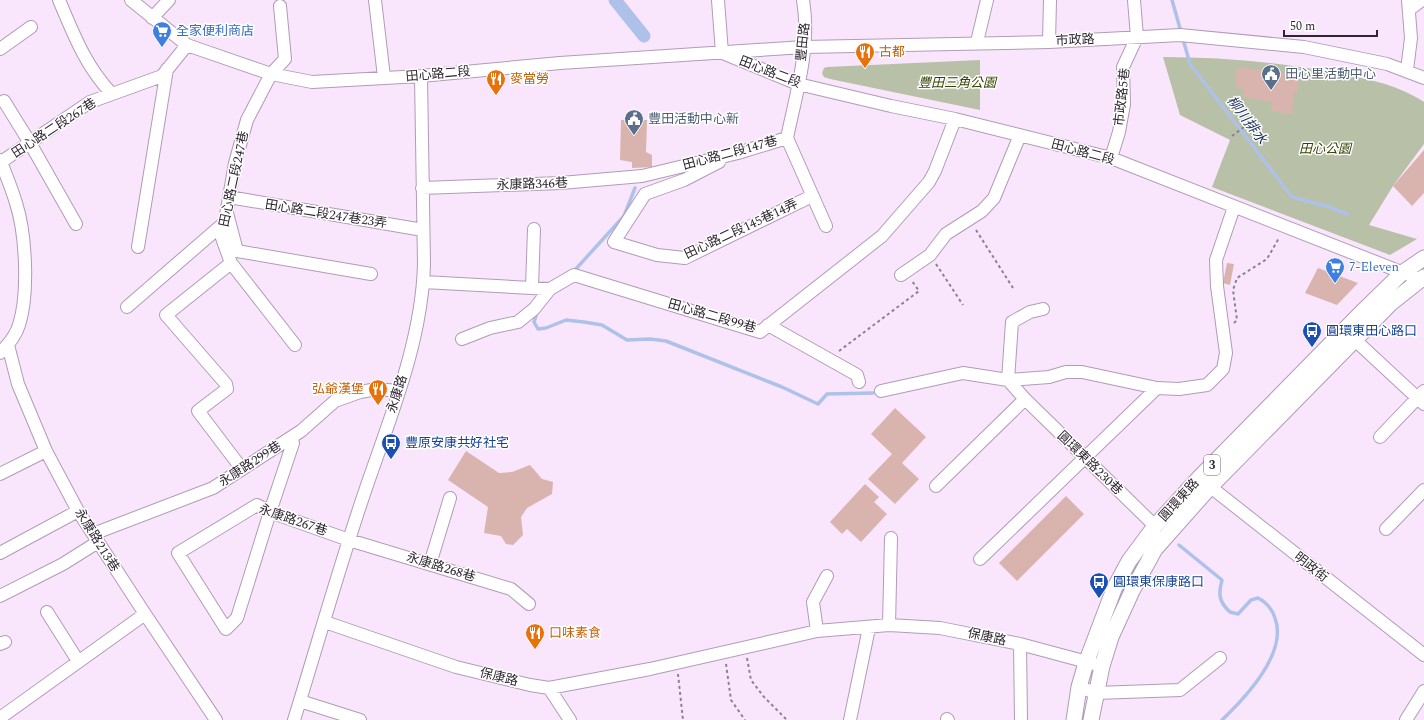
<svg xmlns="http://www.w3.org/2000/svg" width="1424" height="720" viewBox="0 0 1424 720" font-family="Spectral,'Noto Sans TC',serif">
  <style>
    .green { fill: #b8c0a7 }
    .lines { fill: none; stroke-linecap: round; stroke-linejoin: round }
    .stream { stroke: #aec1e8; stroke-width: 3.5 }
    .canal { stroke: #aec1e8; stroke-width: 13 }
    .building { fill: #d9b3ae }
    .minor-casing { stroke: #b19bb6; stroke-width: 14 }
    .major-casing { stroke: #b19bb6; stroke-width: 17 }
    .path { stroke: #8d8090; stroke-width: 2; stroke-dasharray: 3 3; stroke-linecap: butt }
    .minor { stroke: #fff; stroke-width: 12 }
    .major { stroke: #fff; stroke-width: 15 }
    .labels { text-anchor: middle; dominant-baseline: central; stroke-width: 3; stroke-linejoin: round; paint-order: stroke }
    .shield { fill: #fff; stroke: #6d676f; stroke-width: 1 }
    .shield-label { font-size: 12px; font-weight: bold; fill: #2f2631 }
    .shop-label { font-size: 13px; fill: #366cbe; stroke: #fff; text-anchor: start }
    .street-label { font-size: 13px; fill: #2f2631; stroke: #fff }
    .food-label { font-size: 13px; fill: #c56008; stroke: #fff; text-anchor: start }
    .service-label { font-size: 13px; fill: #4e5e75; stroke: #fff; text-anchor: start }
    .park-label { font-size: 13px; font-style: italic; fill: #354300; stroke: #fff }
    .transit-label { font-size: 13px; fill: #164399; stroke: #fff; text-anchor: start }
    .water-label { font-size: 14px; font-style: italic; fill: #1d3261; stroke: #fff }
  </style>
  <rect width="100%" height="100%" fill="#f9e6fd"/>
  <path class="green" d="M1163,57C1219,57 1275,62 1330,72C1363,78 1395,83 1424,102V144L1393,186L1369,225L1417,239L1390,255L1212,187L1230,140L1180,115Z
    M980,60V110L830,79L824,77L822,73L824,68L827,67Z"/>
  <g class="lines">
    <path class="stream" d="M1172,0L1190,64L1292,197L1329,207L1347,214
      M574,271L624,216L635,188
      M536,316L534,322L538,329L546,328L566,320L584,322L602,325L627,340L650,339L666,341L782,387L818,404L827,394L873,393
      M1179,545L1222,580C1218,594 1219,602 1230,612L1238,614L1251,600L1258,598C1266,602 1272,609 1275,618C1288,653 1245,698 1222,720"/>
    <path class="canal" d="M615,0L644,36"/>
  </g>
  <path class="building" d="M1237,67L1295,74L1299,78L1298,92L1294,93L1292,114L1271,111L1272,102L1243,97L1244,89L1235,88Z
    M621,120H647L646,152L652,155V167L632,168V162L620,160Z
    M1424,150V193L1412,206L1393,186Z
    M1227,263L1234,264L1230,285L1223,283Z
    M1318,268L1358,283L1337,305L1305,293Z
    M895,408L926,437L902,463L919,479L895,504L868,479L892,454L871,434Z
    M466,451L499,473L512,472L530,465L542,479L553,482L552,494L527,508L521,517L523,535L513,545L506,544L501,536L484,533L488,507L448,480Z
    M865,484L879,497L874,502L887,514L861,542L847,529L842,534L830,522Z
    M1066,496L1084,514L1017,581L999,563Z"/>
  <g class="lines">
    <defs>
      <path id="minor" d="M59,0C74,35 85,65 111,93
        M131,0L187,45L271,74L312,82L421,76L560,63L804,47L1049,42L1180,35L1304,47L1387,64L1424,78
        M375,0L384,77
        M718,0L722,53
        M1410,9L1422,0
        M152,18L169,0
        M977,42L987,0
        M1049,42L1050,0
        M0,49L31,27
        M725,54L798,84L891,106L955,119L1111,158L1424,281
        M1407,70L1411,38L1408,0
        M4,101L30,143L76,224
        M787,138L826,226
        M1111,158L1119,132L1124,104L1123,67L1137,37L1134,0
        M0,160L1,162L90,102L162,76L187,45
        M719,162L684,180L645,194L614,242L657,255L685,258L812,196
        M422,188L561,183L642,176L738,153L787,138C796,94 811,46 803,0
        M229,197L423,230
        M227,213L237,251L371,274
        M138,247L167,69
        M231,263L295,345
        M901,275L930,255L946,234L982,211L994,198L1020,135
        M424,282L550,289L574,275L760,332L882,236L929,182L935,171L955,119
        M532,287L534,229
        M127,307L224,223
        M768,325L857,375L859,382
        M462,339L490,328L518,322L534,309L550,289
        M1355,340L1424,404
        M8,345L18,384L46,451L78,511L145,614L216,720
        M0,353C8,345 16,335 19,325C29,294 26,234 16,203C12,189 6,175 1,162
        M1008,380L1025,399L1155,526
        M1008,380L1012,322L1030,312L1043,309
        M881,391L963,373L1008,380L1049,377L1066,372H1082L1157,388
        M1380,437L1424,391
        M293,443L270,512L237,618L226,629L178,553L257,505L270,512L349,540L511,589L529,604
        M242,469L198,411L227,389L226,384L166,315L231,263L222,238L235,163L247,120L271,74L285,59L280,6
        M0,474L46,451
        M1203,481L1424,655
        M936,486L1025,399
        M1386,529L1424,490
        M93,534L213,488L301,431L335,401L360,392L377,389L398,391
        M0,553L78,511
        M980,559L1157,388L1179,389L1207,385L1223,369L1226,353L1217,286L1216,260L1234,207
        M430,564L450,498
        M0,596L63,564L98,542
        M47,612L78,661
        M325,622L456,667L530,685L549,688L650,669L817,631L889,625L940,628L1020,644L1102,666
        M889,625L891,538
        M817,631L813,602L827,576
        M0,644L5,642
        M1020,644L1021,720
        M1079,687L1096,693L1180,690L1220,658
        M549,688L570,720
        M300,701L360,720
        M0,718L145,614
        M947,719L948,720
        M294,720C317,646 338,571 363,497C388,422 422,344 424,264L421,76
        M850,720L869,628
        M1406,720L1424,691"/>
      <path id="major" d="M1074,720L1079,687L1086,663L1114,589L1129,561L1155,526L1199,478L1364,310L1402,273L1424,258
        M1091,720L1102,666L1111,637L1132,591L1155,549L1210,487L1391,303L1424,277"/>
    </defs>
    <use href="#minor" class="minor-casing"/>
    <use href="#major" class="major-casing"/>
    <path class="path" d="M1232,136L1248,124
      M976,230L1013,288
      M936,264L963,305
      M1234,323L1237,320L1233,290L1237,278L1267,259L1279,238
      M839,351L919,291L912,281
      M747,658L751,680L764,697L787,720
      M726,664L731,700L745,720
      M678,674L683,720"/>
    <use href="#minor" class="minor"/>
    <use href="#major" class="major"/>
  </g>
  <defs>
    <symbol id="supermarket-pin" viewBox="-11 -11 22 30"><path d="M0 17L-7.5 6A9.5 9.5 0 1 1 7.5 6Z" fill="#3f7fe0" stroke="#fff"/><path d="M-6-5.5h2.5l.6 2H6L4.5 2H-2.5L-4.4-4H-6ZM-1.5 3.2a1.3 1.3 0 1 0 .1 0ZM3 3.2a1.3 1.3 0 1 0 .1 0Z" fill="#fff"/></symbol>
    <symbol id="restaurant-pin" viewBox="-11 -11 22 30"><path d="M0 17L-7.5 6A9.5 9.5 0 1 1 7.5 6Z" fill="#e8710a" stroke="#fff"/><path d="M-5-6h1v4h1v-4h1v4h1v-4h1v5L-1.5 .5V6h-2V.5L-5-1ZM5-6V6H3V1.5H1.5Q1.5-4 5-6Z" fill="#fff"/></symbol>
    <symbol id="civic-pin" viewBox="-11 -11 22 30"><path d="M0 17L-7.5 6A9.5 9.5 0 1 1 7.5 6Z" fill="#5c6f8a" stroke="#fff"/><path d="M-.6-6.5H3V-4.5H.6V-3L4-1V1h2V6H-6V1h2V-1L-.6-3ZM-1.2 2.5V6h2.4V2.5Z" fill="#fff"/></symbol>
    <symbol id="bus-pin" viewBox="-11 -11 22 30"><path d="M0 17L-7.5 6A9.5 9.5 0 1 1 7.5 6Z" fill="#1a4fb4" stroke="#fff"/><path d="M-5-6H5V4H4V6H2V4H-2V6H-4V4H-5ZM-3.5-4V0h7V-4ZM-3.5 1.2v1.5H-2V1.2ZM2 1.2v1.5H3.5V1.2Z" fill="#fff"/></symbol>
  </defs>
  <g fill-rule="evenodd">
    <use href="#supermarket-pin" x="151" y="20" width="22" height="30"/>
    <use href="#restaurant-pin" x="854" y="41" width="22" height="30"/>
    <use href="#civic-pin" x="1260" y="63" width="22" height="30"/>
    <use href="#restaurant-pin" x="485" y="68" width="22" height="30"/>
    <use href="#civic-pin" x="623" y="108" width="22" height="30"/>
    <use href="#supermarket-pin" x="1324" y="256" width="22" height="30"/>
    <use href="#bus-pin" x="1301" y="320" width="22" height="30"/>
    <use href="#restaurant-pin" x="367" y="378" width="22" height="30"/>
    <use href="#bus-pin" x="380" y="432" width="22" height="30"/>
    <use href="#bus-pin" x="1088" y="571" width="22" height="30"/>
    <use href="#restaurant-pin" x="524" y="622" width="22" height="30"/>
  </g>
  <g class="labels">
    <rect class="shield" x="1204" y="455" width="16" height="20" rx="3"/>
    <g class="shield-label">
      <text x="1212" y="465">3</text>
    </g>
    <g class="shop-label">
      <text x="176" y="31">全家便利商店</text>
      <text x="1349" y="267">7-Eleven</text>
    </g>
    <g class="street-label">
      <text transform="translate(1075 40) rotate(-3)">市政路</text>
      <text transform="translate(803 42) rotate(-84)">豐田路</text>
      <text transform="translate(770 72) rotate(21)">田心路二段</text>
      <text transform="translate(438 74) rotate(-5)">田心路二段</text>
      <text transform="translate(1122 97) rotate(-84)">市政路5巷</text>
      <text transform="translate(54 128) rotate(-33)">田心路二段267巷</text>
      <text transform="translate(1083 152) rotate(15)">田心路二段</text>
      <text transform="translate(730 153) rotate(-15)">田心路二段147巷</text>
      <text transform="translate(234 179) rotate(-78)">田心路二段247巷</text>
      <text transform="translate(532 184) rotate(-2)">永康路346巷</text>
      <text transform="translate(326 214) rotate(9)">田心路二段247巷23弄</text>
      <text transform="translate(741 229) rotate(-25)">田心路二段145巷14弄</text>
      <text transform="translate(712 316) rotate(16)">田心路二段99巷</text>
      <text transform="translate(397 394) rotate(-72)">永康路</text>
      <text transform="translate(1090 463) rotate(44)">圓環東路230巷</text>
      <text transform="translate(250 464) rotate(-33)">永康路299巷</text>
      <text transform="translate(1179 500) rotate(-48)">圓環東路</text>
      <text transform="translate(293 520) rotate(19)">永康路267巷</text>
      <text transform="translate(97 540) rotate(58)">永康路213巷</text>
      <text transform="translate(441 567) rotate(17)">永康路268巷</text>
      <text transform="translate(1311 567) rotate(38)">明政街</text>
      <text transform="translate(987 637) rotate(12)">保康路</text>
      <text transform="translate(499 677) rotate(14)">保康路</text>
    </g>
    <g class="food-label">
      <text x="879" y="52">古都</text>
      <text x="510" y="79">麥當勞</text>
      <text x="364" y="389" text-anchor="end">弘爺漢堡</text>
      <text x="549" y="633">口味素食</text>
    </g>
    <g class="service-label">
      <text x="1285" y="74">田心里活動中心</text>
      <text x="648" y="119">豐田活動中心新</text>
    </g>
    <g class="park-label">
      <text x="957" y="83">豐田三角公園</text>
      <text x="1325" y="149">田心公園</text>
    </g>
    <g class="transit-label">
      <text x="1326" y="331">圓環東田心路口</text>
      <text x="405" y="443">豐原安康共好社宅</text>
      <text x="1113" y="582">圓環東保康路口</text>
    </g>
    <g class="water-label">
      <text transform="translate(1247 120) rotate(53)">柳川排水</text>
    </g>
  </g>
  <path d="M1284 30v6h93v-6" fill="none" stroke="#2f2631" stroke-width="2"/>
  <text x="1290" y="30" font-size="12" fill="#2f2631" stroke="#ffffff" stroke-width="3" paint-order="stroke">50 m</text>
</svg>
